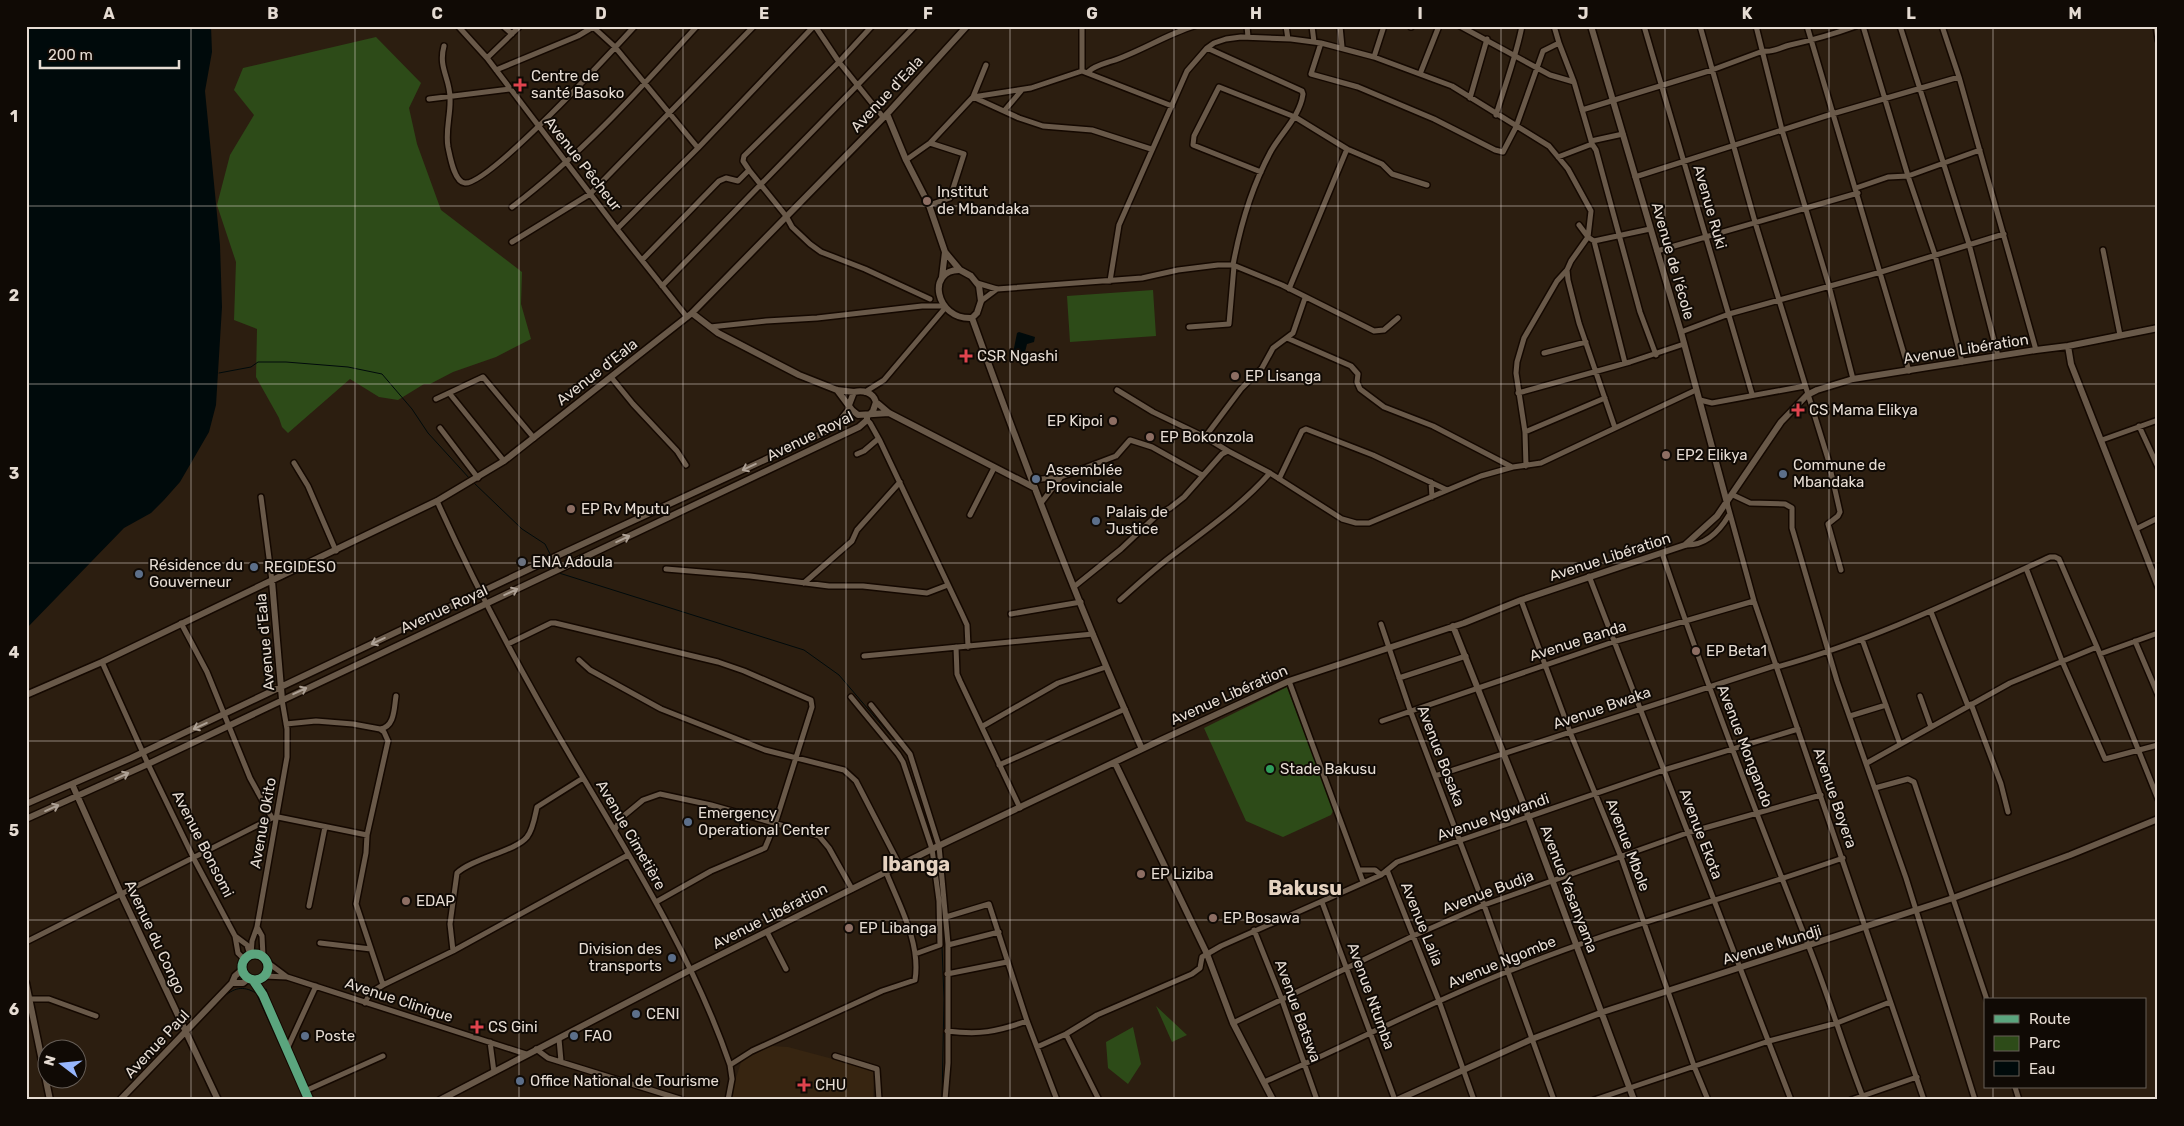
<svg xmlns="http://www.w3.org/2000/svg" width="2184" height="1126" viewBox="0 0 2184 1126" font-family="Rubik,sans-serif">
  <style>
    .built { fill: #372511 }
    .green { fill: #2d4b18 }
    .water { fill: #000a0b }
    .lines { fill: none; stroke-linecap: round; stroke-linejoin: round }
    .stream { stroke: #000a0b; stroke-width: 1 }
    .minor-casing { stroke: #140800; stroke-width: 8 }
    .tertiary-casing { stroke: #140800; stroke-width: 9 }
    .primary-casing { stroke: #140800; stroke-width: 11 }
    .minor { stroke: #695949; stroke-width: 5 }
    .tertiary { stroke: #695949; stroke-width: 6 }
    .primary { stroke: #5ba57e; stroke-width: 9 }
    .oneway { stroke: #aea195 }
    .grid { fill: none; stroke: #e6dcd3; stroke-width: 1; stroke-opacity: 0.55 }
    .health-dot { fill: #e0444e; stroke: #100a05; stroke-width: 2 }
    .education-dot { fill: #8d6e63; stroke: #100a05; stroke-width: 2 }
    .service-dot { fill: #5c6f8a; stroke: #100a05; stroke-width: 2 }
    .worship-dot { fill: #6b7280; stroke: #100a05; stroke-width: 2 }
    .leisure-dot { fill: #2e9e5b; stroke: #100a05; stroke-width: 2 }
    .labels { text-anchor: middle; dominant-baseline: central; stroke-width: 4; stroke-linejoin: round; paint-order: stroke }
    .poi-label { font-size: 15px; fill: #e6dcd3; stroke: #100a05; text-anchor: start }
    .street-label { font-size: 15px; fill: #e6dcd3; stroke: #100a05 }
    .district-label { font-size: 20px; font-weight: bold; fill: #e5d2c0; stroke: #100a05 }
    .neatline { fill: none; stroke: #e6dcd3; stroke-width: 2 }
    .grid-label { font-size: 16px; text-anchor: middle; font-weight: bold; fill: #e6dcd3 }
  </style>
  <rect width="100%" height="100%" fill="#2c1e10"/>
  <path class="built" d="M772,1046L788,1047L874,1070L873,1100H729L742,1059Z"/>
  <path class="green" d="M376,37L421,83L409,108L417,144L441,210L522,272L521,304L531,339L496,357L453,372L430,384H424L398,400L379,397L350,379L288,433L282,427L279,418L256,377L257,329L234,320L236,262L217,205L230,155L254,115L234,90L243,68Z
    M1153,290L1156,336L1070,342L1067,296Z
    M1287,687L1334,809L1331,815L1283,837L1246,821L1204,728Z
    M1156,1006L1187,1035L1172,1042Z
    M1133,1027L1141,1064L1128,1084L1108,1068L1106,1042Z"/>
  <path class="water" d="M26,26H211L212,52L205,91L220,245L222,307L216,405L209,432L180,482L164,500L151,513L124,528L26,629Z
    M1019,332L1035,337L1034,342L1027,344L1024,356L1013,353L1017,333Z"/>
  <g class="lines">
    <path class="stream" d="M219,373L251,367L258,362H286L348,367L382,374L412,409L428,433L470,479
      M473,482L522,529L545,544L551,556
      M559,573L804,650L839,675L908,756L935,844
      M936,851L939,882
      M266,989L274,1010
      M222,998C234,988 242,985 256,993L294,1077
      M153,1070L185,1037
      M942,1100L944,999L942,946"/>
    <defs>
      <path id="minor" d="M458,26L487,58L617,229L687,317
        M503,26L512,34
        M592,26L615,47L698,148
        M815,26L839,62L883,117
        M1247,26L1248,37
        M1286,26L1288,39
        M1312,26L1314,42
        M1340,26L1342,47
        M1460,26L1550,75L1574,82
        M1554,26L1559,43
        M1644,26L1752,394
        M1700,26L1755,222L1828,459L1840,512L1838,516L1828,524L1841,570
        M1756,26L1782,130L1829,286L1853,379
        M1807,26L1909,371
        M1863,26L1908,176L1935,255L1962,362
        M1900,26L1969,244L1998,356
        M1942,26L1959,77L2036,350
        M2156,26L2158,40
        M1411,27V26
        M1321,43L1311,74L1358,87L1434,119L1495,150L1503,152L1516,127L1543,51L1559,43L1574,82L1592,144L1558,157
        M444,46C438,68 450,78 450,98C451,114 445,130 448,147C450,156 454,182 465,183C489,185 613,50 635,26
        M1207,48L1302,91L1303,94C1300,116 1282,132 1271,151C1252,186 1240,227 1233,265
        M1374,57L1384,26
        M487,58L520,26
        M986,65L973,97L1019,118L1043,126L1092,130L1151,149
        M496,70L578,36L593,27
        M1082,71V26
        M1088,72C1094,66 1103,64 1112,61C1140,52 1165,35 1194,26
        M1420,74L1439,26
        M1470,98L1487,39
        M429,99L510,89
        M1582,110L1712,70L1763,51C1773,53 1781,47 1790,45C1813,40 1834,34 1856,26
        M1004,111L1021,91
        M1496,115C1505,85 1516,57 1522,26
        M1591,141L1623,134
        M1592,144L1596,150L1640,312L1656,355
        M1347,149L1382,164L1392,174L1427,185
        M906,160L930,143L973,97L1031,88L1082,71L1172,106
        M749,170L786,216L792,227L810,244L821,252L865,269L930,299
        M1261,172L1193,145L1194,136L1219,87L1295,117L1347,149L1289,289
        M1635,177L1832,114L1959,77
        M1856,188L1888,177L1908,176L1980,150
        M929,205L950,198L964,154L930,143
        M512,207C581,155 639,90 697,26
        M1579,225L1588,237L1594,241L1650,229
        M617,229L698,148L814,26
        M1594,241L1625,363
        M512,242L590,194L754,26
        M2103,250L2120,335
        M1657,251L1858,193
        M642,260L719,181L726,178L738,181L749,170L743,161L744,156L839,62L872,26
        M1110,281L1119,225L1187,71L1207,48L1214,43L1226,39L1241,37L1291,39L1321,43L1374,57L1452,86L1549,146L1568,169L1591,211L1588,237L1571,261L1567,270L1568,280L1579,323L1615,428
        M977,283L997,289L1142,278L1178,270L1218,265H1233L1282,285L1374,331L1384,330L1398,318
        M662,286L915,26
        M981,301L997,289
        M710,327L766,321L817,318L922,306H943
        M1189,327L1229,324L1234,266
        M1681,332L1729,314L1881,272L2004,234
        M1287,338L1351,366L1358,374L1357,382L1360,389L1384,407L1433,426L1512,467
        M1544,353L1586,342
        M611,377L633,404L677,451L686,465
        M1117,390L1153,412L1205,437
        M865,392L884,380L945,308
        M1518,393L1630,362L1684,344
        M450,394L504,461
        M436,399L483,377L534,438
        M1700,400L1712,403L1805,386
        M867,420L870,423L880,441L962,614L967,625L968,647
        M2139,426L2158,467
        M440,428L478,478
        M1525,432L1605,398
        M2102,440L2158,420
        M1228,451L1205,437L1241,389L1262,368L1273,348L1293,333L1305,298
        M857,454L864,451L878,439
        M294,463L308,486L336,551
        M1526,466L1525,432L1516,373L1517,362L1524,338L1557,281L1567,270
        M1279,479L1302,431L1306,429L1373,455L1447,490
        M1032,480L1061,477L1116,456L1130,440L1152,447L1202,475
        M1431,482L1432,497
        M1733,495L1750,503L1785,504L1792,508V528L1837,681L1906,878L1975,1100
        M261,497L272,581
        M437,501C477,590 523,676 572,759C631,858 693,957 730,1065L732,1079L728,1100
        M1041,503L1061,477
        M1727,503L1754,601L1924,1100
        M970,515L994,468
        M2136,529L2158,518
        M1685,545C1705,546 1719,532 1729,515
        M1662,553C1707,685 1757,816 1809,947C1829,997 1844,1049 1864,1100
        M2026,568L2062,661L2105,759L2158,745
        M666,569L750,576L829,586H863L927,593L948,585
        M1589,576L1791,1100
        M804,583L852,541L857,530L900,482
        M1075,586L1121,549L1157,515L1170,508L1184,497L1222,454L1228,451L1270,473L1342,519L1356,523H1369L1481,476L1513,467L1541,463L1696,390
        M1120,600C1137,585 1154,569 1173,555C1207,529 1242,505 1270,473
        M1521,600L1570,732L1621,857L1694,1066L1708,1100
        M1931,612L1968,706
        M1011,614L1081,602
        M181,623L207,672L250,778L272,818
        M1381,624L1410,710L1484,905L1554,1100
        M1862,639L1900,744
        M2135,641L2158,695
        M508,644L551,623H555L718,662L744,671L811,700L812,707L775,824L765,848L711,871L656,902
        M956,647L957,674L960,681L1020,808
        M2100,654L2158,633
        M864,656L1093,634
        M579,660L590,670L661,709L765,750L844,770L856,781L900,866
        M102,662L148,764L194,859L235,936L238,953L244,959
        M1777,667C1872,641 1960,598 2050,557H2055L2059,559L2097,647L2158,799
        M1399,678L1466,656
        M1289,681L1363,882
        M1920,696L1931,727
        M851,697L898,754L903,762L932,849L939,901L940,945L915,954
        M1971,704L2001,784L2008,812
        M871,705L910,754L939,846L948,944V1063L945,1100
        M1850,716L1886,705
        M1382,721L1613,642L1754,601
        M286,724L316,721L353,724L380,729L384,732L388,741L367,835L366,853L356,904L383,985
        M983,726L1058,683L1106,667
        M380,729C395,727 394,708 396,696
        M1867,763L2010,683L2097,647
        M999,765L1125,709
        M1435,776L1777,665
        M1875,788L1908,779L1914,782L1987,1000
        M615,830L620,819L643,800L660,794L711,805L819,836L829,848L852,889
        M1359,870H1375L1381,875
        M1387,870L1439,1001L1474,1100
        M1322,902L1395,1100
        M309,906L325,827
        M946,917L989,904L1027,1021L1057,1100
        M257,927L262,936L263,956
        M1254,930L1282,1000L1317,1100
        M767,932L786,969
        M235,936L247,945L249,952
        M26,942L272,818L278,817L367,835
        M320,943L371,949
        M948,945L999,932
        M453,951L450,924L457,873C473,858 516,851 527,837C533,830 535,816 537,807L583,778
        M251,954L252,941L257,927L287,757V729L282,700
        M267,962L287,977
        M947,974L1007,962
        M264,976L287,977L526,1054
        M29,999H49L96,1016
        M365,1003L370,993L383,985L453,951L628,855
        M1233,1023L1413,936L1484,905L1687,833L1821,795
        M947,1031C980,1035 996,1032 1027,1021
        M1066,1034L1099,1100
        M559,1039L561,1061
        M490,1042L494,1072
        M1037,1047L1066,1034L1097,1015L1192,974L1200,968L1202,957L1221,946L1381,875L1397,862L1664,770L1798,729
        M287,1049L316,986
        M536,1049L548,1058L683,1100
        M835,1056L877,1069L879,1100
        M730,1065L752,1051L882,991L915,980C921,943 899,905 886,872
        M1264,1082C1346,1047 1425,1004 1509,971C1618,927 1732,897 1843,858
        M2015,1087L2019,1100
        M305,1091L383,1056
        M1594,1100L1769,1041L1837,1023L1890,1002
        M1851,1100L1917,1077"/>
      <path id="tertiary" d="M1591,26L1681,332L1727,503
        M887,114L906,160L929,205L945,252L960,270L971,276L979,286L981,301L977,313L972,318C935,320 926,269 960,270
        M942,277L945,252
        M692,313L718,333L799,375L837,390L854,392
        M972,318C1024,463 1079,608 1142,749
        M2068,346L2071,364L2158,586
        M837,390L852,410L858,415L889,413
        M876,402L889,413L1035,488
        M849,405L854,392C863,390 873,392 876,402L873,411L869,415
        M272,581L282,700
        M1453,626L1529,818L1634,1100
        M26,695L102,662L437,501L504,461L692,313L887,114L967,26
        M1115,763L1207,954L1233,1023L1273,1100
        M72,784L121,894L218,1100
        M26,804L131,758L559,555L825,432L840,421L850,408
        M26,819L148,764L859,427L867,420V416
        M26,983L50,1100
        M232,983H243L249,978
        M120,1100L232,983L235,976L242,970
        M440,1100L690,970L932,849L1161,740L1289,681L1464,623L1521,600L1685,545L1717,516L1781,422L1807,395L1817,390L1853,379L2036,350L2068,346L2158,328
        M1397,1100L1532,1039L1603,1012L1953,898L2070,855L2158,819"/>
      <path id="primary" d="M242 967a13 13 0 1 1 26 0a13 13 0 1 1-26 0Z
        M253,980L263,995L309,1100"/>
    </defs>
    <use href="#minor" class="minor-casing"/>
    <use href="#tertiary" class="tertiary-casing"/>
    <use href="#primary" class="primary-casing"/>
    <use href="#minor" class="minor"/>
    <use href="#tertiary" class="tertiary"/>
    <use href="#primary" class="primary"/>
  </g>
  <defs><path id="oneway-shaft" d="M-6 0H5M1.5-3L5.5 0L1.5 3" fill="none" stroke-width="1.6" stroke-linecap="round" stroke-linejoin="round" transform="scale(1.25)"/></defs>
  <g class="oneway">
    <use href="#oneway-shaft" transform="translate(749 467) rotate(155)"/>
    <use href="#oneway-shaft" transform="translate(623 539) rotate(-25)"/>
    <use href="#oneway-shaft" transform="translate(511 592) rotate(-25)"/>
    <use href="#oneway-shaft" transform="translate(378 641) rotate(155)"/>
    <use href="#oneway-shaft" transform="translate(300 691) rotate(-25)"/>
    <use href="#oneway-shaft" transform="translate(200 726) rotate(155)"/>
    <use href="#oneway-shaft" transform="translate(122 776) rotate(-25)"/>
    <use href="#oneway-shaft" transform="translate(52 808) rotate(-24)"/>
  </g>
  <path class="grid" d="M191,26V1100M355,26V1100M519,26V1100M683,26V1100M846,26V1100M1010,26V1100M1174,26V1100M1338,26V1100M1501,26V1100M1665,26V1100M1829,26V1100M1993,26V1000M26,206H2158M26,384H2158M26,563H2158M26,741H2158M26,920H2158M1993,1087V1100"/>
  <g class="health-dot">
    <path d="M517.5 77.5h5v5h5v5h-5v5h-5v-5h-5v-5h5z"/>
    <path d="M963.5 348.5h5v5h5v5h-5v5h-5v-5h-5v-5h5z"/>
    <path d="M1795.5 402.5h5v5h5v5h-5v5h-5v-5h-5v-5h5z"/>
    <path d="M474.5 1019.5h5v5h5v5h-5v5h-5v-5h-5v-5h5z"/>
    <path d="M801.5 1077.5h5v5h5v5h-5v5h-5v-5h-5v-5h5z"/>
  </g>
  <g class="education-dot">
    <circle cx="927" cy="201" r="5"/>
    <circle cx="1235" cy="376" r="5"/>
    <circle cx="1113" cy="421" r="5"/>
    <circle cx="1150" cy="437" r="5"/>
    <circle cx="1666" cy="455" r="5"/>
    <circle cx="571" cy="509" r="5"/>
    <circle cx="1696" cy="651" r="5"/>
    <circle cx="1141" cy="874" r="5"/>
    <circle cx="406" cy="901" r="5"/>
    <circle cx="1213" cy="918" r="5"/>
    <circle cx="849" cy="928" r="5"/>
  </g>
  <g class="service-dot">
    <circle cx="1783" cy="474" r="5"/>
    <circle cx="1036" cy="479" r="5"/>
    <circle cx="1096" cy="521" r="5"/>
    <circle cx="254" cy="567" r="5"/>
    <circle cx="139" cy="574" r="5"/>
    <circle cx="688" cy="822" r="5"/>
    <circle cx="672" cy="958" r="5"/>
    <circle cx="636" cy="1014" r="5"/>
    <circle cx="305" cy="1036" r="5"/>
    <circle cx="574" cy="1036" r="5"/>
    <circle cx="520" cy="1081" r="5"/>
  </g>
  <circle class="worship-dot" cx="522" cy="562" r="5"/>
  <circle class="leisure-dot" cx="1270" cy="769" r="5"/>
  <g class="labels">
    <g class="poi-label">
      <text x="531" y="76">Centre de<tspan x="531" dy="17">santé Basoko</tspan></text>
      <text x="937" y="192">Institut<tspan x="937" dy="17">de Mbandaka</tspan></text>
      <text x="977" y="356">CSR Ngashi</text>
      <text x="1245" y="376">EP Lisanga</text>
      <text x="1809" y="410">CS Mama Elikya</text>
      <text x="1103" y="421" text-anchor="end">EP Kipoi</text>
      <text x="1160" y="437">EP Bokonzola</text>
      <text x="1676" y="455">EP2 Elikya</text>
      <text x="1793" y="465">Commune de<tspan x="1793" dy="17">Mbandaka</tspan></text>
      <text x="1046" y="470">Assemblée<tspan x="1046" dy="17">Provinciale</tspan></text>
      <text x="581" y="509">EP Rv Mputu</text>
      <text x="1106" y="512">Palais de<tspan x="1106" dy="17">Justice</tspan></text>
      <text x="532" y="562">ENA Adoula</text>
      <text x="149" y="565">Résidence du<tspan x="149" dy="17">Gouverneur</tspan></text>
      <text x="264" y="567">REGIDESO</text>
      <text x="1706" y="651">EP Beta1</text>
      <text x="1280" y="769">Stade Bakusu</text>
      <text x="698" y="813">Emergency<tspan x="698" dy="17">Operational Center</tspan></text>
      <text x="1151" y="874">EP Liziba</text>
      <text x="416" y="901">EDAP</text>
      <text x="1223" y="918">EP Bosawa</text>
      <text x="859" y="928">EP Libanga</text>
      <text x="662" y="949" text-anchor="end">Division des<tspan x="662" dy="17">transports</tspan></text>
      <text x="646" y="1014">CENI</text>
      <text x="488" y="1027">CS Gini</text>
      <text x="315" y="1036">Poste</text>
      <text x="584" y="1036">FAO</text>
      <text x="530" y="1081">Office National de Tourisme</text>
      <text x="815" y="1085">CHU</text>
    </g>
    <g class="street-label">
      <text transform="translate(887 94) rotate(-47)">Avenue d'Eala</text>
      <text transform="translate(583 164) rotate(52)">Avenue Pêcheur</text>
      <text transform="translate(1710 207) rotate(74)">Avenue Ruki</text>
      <text transform="translate(1673 261) rotate(74)">Avenue de l'école</text>
      <text transform="translate(1966 349) rotate(-9)">Avenue Libération</text>
      <text transform="translate(597 372) rotate(-38)">Avenue d'Eala</text>
      <text transform="translate(810 436) rotate(-26)">Avenue Royal</text>
      <text transform="translate(1610 557) rotate(-18)">Avenue Libération</text>
      <text transform="translate(444 609) rotate(-25)">Avenue Royal</text>
      <text transform="translate(1578 641) rotate(-18)">Avenue Banda</text>
      <text transform="translate(265 642) rotate(-95)">Avenue d'Eala</text>
      <text transform="translate(1229 695) rotate(-24)">Avenue Libération</text>
      <text transform="translate(1602 708) rotate(-19)">Avenue Bwaka</text>
      <text transform="translate(1745 746) rotate(69)">Avenue Mongando</text>
      <text transform="translate(1441 756) rotate(69)">Avenue Bosaka</text>
      <text transform="translate(1835 798) rotate(71)">Avenue Boyera</text>
      <text transform="translate(1493 817) rotate(-19)">Avenue Ngwandi</text>
      <text transform="translate(263 823) rotate(-80)">Avenue Okito</text>
      <text transform="translate(1701 834) rotate(69)">Avenue Ekota</text>
      <text transform="translate(631 835) rotate(60)">Avenue Cimetière</text>
      <text transform="translate(203 844) rotate(63)">Avenue Bonsomi</text>
      <text transform="translate(1628 845) rotate(69)">Avenue Mbole</text>
      <text transform="translate(1569 889) rotate(69)">Avenue Yasanyama</text>
      <text transform="translate(1488 892) rotate(-21)">Avenue Budja</text>
      <text transform="translate(770 916) rotate(-27)">Avenue Libération</text>
      <text transform="translate(1422 924) rotate(68)">Avenue Lalia</text>
      <text transform="translate(155 937) rotate(65)">Avenue du Congo</text>
      <text transform="translate(1772 945) rotate(-17)">Avenue Mundji</text>
      <text transform="translate(1502 962) rotate(-22)">Avenue Ngombe</text>
      <text transform="translate(1371 996) rotate(70)">Avenue Ntumba</text>
      <text transform="translate(399 1000) rotate(18)">Avenue Clinique</text>
      <text transform="translate(1298 1011) rotate(70)">Avenue Batswa</text>
      <text transform="translate(157 1044) rotate(-47)">Avenue Paul</text>
    </g>
    <g class="district-label">
      <text x="916" y="864">Ibanga</text>
      <text x="1305" y="888">Bakusu</text>
    </g>
  </g>
  <rect width="2184" height="1126" fill="none" stroke="#100a05" stroke-width="55"/>
  <rect x="1984" y="998" width="162" height="90" fill="#100a05" stroke="#665e57"/>
  <rect x="1994" y="1015" width="25" height="8" fill="#5ba57e" stroke="#665e57"/>
  <text x="2029" y="1024" font-size="15" fill="#e6dcd3">Route</text>
  <rect x="1994" y="1036" width="25" height="15" fill="#2d4b18" stroke="#665e57"/>
  <text x="2029" y="1048" font-size="15" fill="#e6dcd3">Parc</text>
  <rect x="1994" y="1061" width="25" height="15" fill="#000a0b" stroke="#665e57"/>
  <text x="2029" y="1074" font-size="15" fill="#e6dcd3">Eau</text>
  <g transform="translate(62 1064) rotate(286)"><circle r="24" fill="#100a05" stroke="#665e57"/>
  <path d="M0-4L9 19L0 12L-9 19Z" fill="#97b6fd"/>
  <text y="-8" font-size="14" font-weight="bold" text-anchor="middle" fill="#e6dcd3">N</text>
  </g>
  <path d="M40 60v8h139v-8" fill="none" stroke="#e6dcd3" stroke-width="2.5"/>
  <text x="48" y="60" font-size="15" fill="#e6dcd3" stroke="#100a05" stroke-width="4" paint-order="stroke">200 m</text>
  <rect x="28" y="28" width="2128" height="1070" class="neatline"/>
  <g class="grid-label">
    <text x="109" y="19">A</text>
    <text x="273" y="19">B</text>
    <text x="437" y="19">C</text>
    <text x="601" y="19">D</text>
    <text x="764" y="19">E</text>
    <text x="928" y="19">F</text>
    <text x="1092" y="19">G</text>
    <text x="1256" y="19">H</text>
    <text x="1420" y="19">I</text>
    <text x="1583" y="19">J</text>
    <text x="1747" y="19">K</text>
    <text x="1911" y="19">L</text>
    <text x="2075" y="19">M</text>
    <text x="14" y="122">1</text>
    <text x="14" y="301">2</text>
    <text x="14" y="479">3</text>
    <text x="14" y="658">4</text>
    <text x="14" y="836">5</text>
    <text x="14" y="1015">6</text>
  </g>
</svg>
